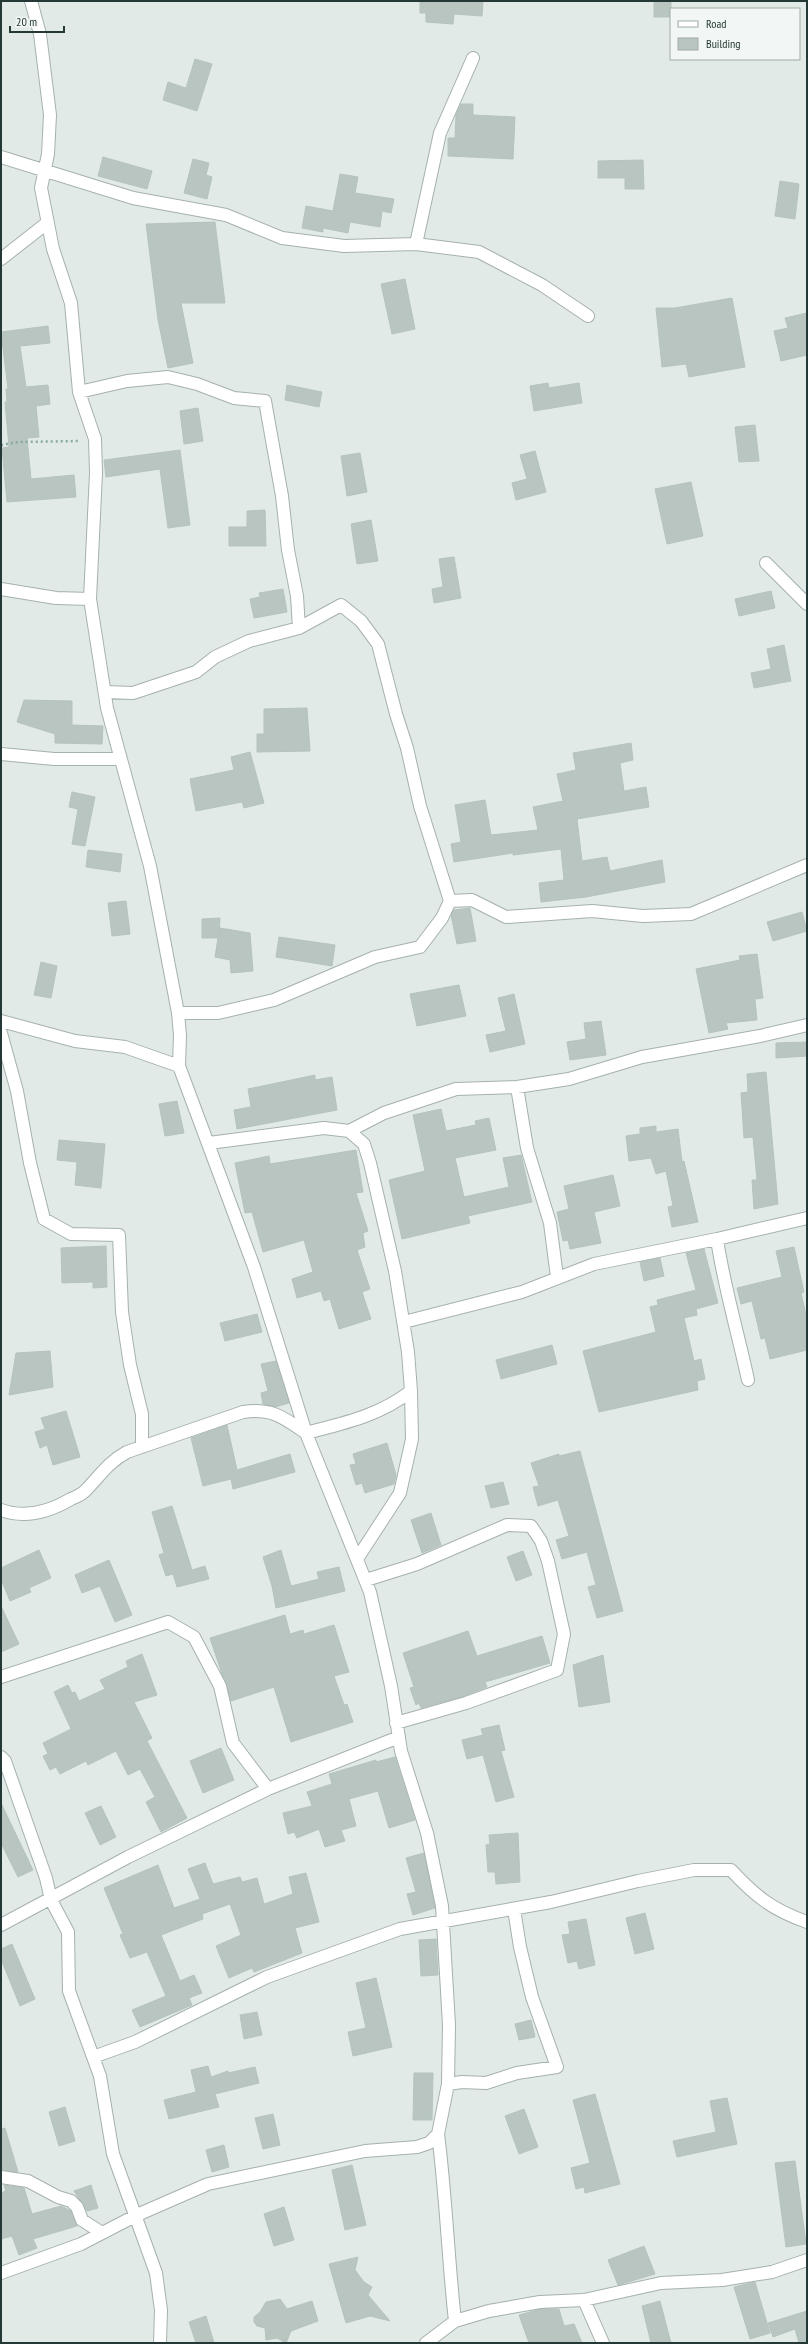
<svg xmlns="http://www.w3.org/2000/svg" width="808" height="2344" viewBox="0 0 808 2344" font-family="'PT Sans Narrow',sans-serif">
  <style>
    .building { fill: #b8c5c0; stroke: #b5c3be }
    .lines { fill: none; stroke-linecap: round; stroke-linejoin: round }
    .street-casing { stroke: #a5b1ae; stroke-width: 14 }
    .path { stroke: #86aaa1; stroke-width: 2.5; stroke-dasharray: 2 3; stroke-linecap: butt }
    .street { stroke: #fff; stroke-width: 12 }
  </style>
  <rect width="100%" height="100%" fill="#e2eae7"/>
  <path class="building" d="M420,1H483L482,16L454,14L453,24L426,22V13H420Z
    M654,1H671V17H654Z
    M195,59L212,64L197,111L163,100L168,82L186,88Z
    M461,104H473V115L515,117L513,159L448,156V138H455L456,115Z
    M103,157L152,171L147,189L98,176Z
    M193,159L209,163L206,175L212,177L207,199L184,193Z
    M643,160L644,189H625V178H598V161Z
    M340,174L358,177L355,193L394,199L391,213L382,211L380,227L350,222L348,233L323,228V232L302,228L306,206L333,211Z
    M780,181L799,184L795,219L775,216Z
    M215,222L225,303H181L193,363L168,368L158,320L146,224Z
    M405,279L415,329L392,334L381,284Z
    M732,298L745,367L689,377L686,364L662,367L656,308H675Z
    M807,313V355L781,361L774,331L788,328L785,318Z
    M48,326L50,343L20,346L26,387L48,385L50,404L36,406L39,437L27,438L31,479L74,475L76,497L7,502L2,448L9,447L5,402H7L6,389H8L1,332Z
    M548,383L549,388L579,383L582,403L534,411L530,386Z
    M287,385L322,392L319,407L285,400Z
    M198,408L203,441L184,444L180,411Z
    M755,425L759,461L739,462L735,427Z
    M180,450L190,525L168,528L160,469L106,477L104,460Z
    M535,451L546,492L516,500L512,483L527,479L520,455Z
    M360,453L367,492L347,496L341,456Z
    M691,482L703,536L667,544L655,489Z
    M265,510L266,546H229V527H247V511Z
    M371,520L378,561L357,564L351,524Z
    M454,557L461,598L434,603L432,589L443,587L439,559Z
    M283,589L287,612L254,618L250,599L260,597L259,593Z
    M771,591L775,608L739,616L735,599Z
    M784,645L791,681L754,688L751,673L771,669L767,649Z
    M24,700L72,701V725L103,726L102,744L55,743V734L17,722Z
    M307,708L310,751L257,752V734H264V709Z
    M631,743L633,760L620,763L624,791L646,787L649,807L577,819L582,861L607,857L610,871L662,860L665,882L586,897L541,902L539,883L564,880L561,849L513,855V853L454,862L451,844L461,842L455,805L485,800L491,835L538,830L533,807L563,801L557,774L576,770L573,753Z
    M250,752L264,803L244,808L242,802L196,811L190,779L234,770L231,757Z
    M72,792L95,797L85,846L72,844L78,809L69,807Z
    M88,850L122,854L120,872L86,867Z
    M126,901L130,934L112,936L108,903Z
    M470,908L476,941L457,944L451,915L454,910Z
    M802,912L807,931L773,941L767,922Z
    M220,918L219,934L220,928L250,933L253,971L231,973L230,960L215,957L218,938H202V919Z
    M279,937L335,945L332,966L276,957Z
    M757,954L763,998L755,999L757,1020L726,1023L728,1029L709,1033L696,969L740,960L739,956Z
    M41,962L57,966L51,998L34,995Z
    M459,985L466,1016L417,1026L410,994Z
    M514,994L525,1044L490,1052L486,1035L506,1031L498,998Z
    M601,1021L606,1055L570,1060L567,1042L586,1039L584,1023Z
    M807,1042V1056L776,1058V1043Z
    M766,1072L778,1204L754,1209L752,1180H757L753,1137L744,1138L741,1093L748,1092L747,1074Z
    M315,1075V1080L332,1077L337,1110L237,1129L234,1110L251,1107L248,1089Z
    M177,1101L184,1133L165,1136L159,1104Z
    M441,1109L446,1131L476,1125L475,1121L489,1118L496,1150L455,1158L464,1197L509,1187L503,1158L521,1155L532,1202L468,1216L470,1223L402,1239L389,1180L425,1171L413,1115Z
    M656,1126V1132L678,1129L682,1162L684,1161L698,1222L672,1227L668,1207L673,1206L666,1171L656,1174L651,1158L629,1161L626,1136L640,1134V1128Z
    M59,1140L105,1144L101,1188L75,1185L77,1162L57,1160Z
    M356,1150L363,1192L356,1193L368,1231L363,1233L365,1247L357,1250L370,1289L362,1292L371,1319L339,1329L330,1299L324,1301L321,1291L297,1298L292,1279L313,1272L304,1240L263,1252L252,1212L245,1213L235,1163L269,1156L270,1164Z
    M613,1175L620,1206L594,1212L601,1243L570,1249L568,1240L563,1241L557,1212L569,1209L564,1186Z
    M106,1246L107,1287L93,1288V1282L62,1283L61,1248Z
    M794,1247L804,1292L801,1293L807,1319V1350L770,1359L765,1338L761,1339L752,1301L741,1304L737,1288L782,1277L776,1251Z
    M704,1249L718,1303L696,1309L697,1315L684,1318L694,1361L701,1359L705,1379L697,1381L698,1390L599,1412L583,1351L656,1332L650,1307L658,1305L657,1300L696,1290L686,1253Z
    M660,1258L664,1276L644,1281L640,1262Z
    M257,1314L262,1332L225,1341L220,1323Z
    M552,1345L557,1364L501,1379L496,1360Z
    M50,1351L53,1387L9,1395L16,1353Z
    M276,1361L289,1403L275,1407L263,1404L261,1393L268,1391L261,1364Z
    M66,1411L80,1457L53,1465L47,1445L40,1448L35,1432L45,1429L41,1418Z
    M227,1425L237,1470L290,1454L295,1472L233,1489L231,1479L203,1486L191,1438Z
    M387,1443L396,1475L394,1484L365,1493L362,1483L356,1485L350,1465L356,1464L353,1454Z
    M580,1451L623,1611L597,1618L588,1587L596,1585L587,1552L562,1559L556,1540L569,1536L558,1500L538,1506L533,1487L539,1486L531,1463L559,1454V1456Z
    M503,1482L509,1504L491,1508L485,1486Z
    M172,1506L192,1570L205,1566L209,1579L177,1587L173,1574L166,1576L159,1555L164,1553L152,1512Z
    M431,1513L441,1545L422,1553L411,1520Z
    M39,1550L51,1578L29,1588L31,1592L10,1601L1,1579V1568Z
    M281,1550L291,1586L319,1579L317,1572L339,1567L345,1591L276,1608L272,1586L263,1557Z
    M523,1551L532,1575L516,1581L507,1557Z
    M109,1560L132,1615L115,1622L100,1586L82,1593L75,1575Z
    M1,1606L19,1644L1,1652Z
    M285,1615L290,1634L303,1630L304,1634L334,1625L349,1672L334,1676L344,1705L347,1704L353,1722L291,1742L274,1687L231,1701L210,1638Z
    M468,1631L477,1656L542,1636L550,1663L485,1682L487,1687L464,1696L421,1708L419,1703L416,1705L410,1688L414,1687L403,1653Z
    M142,1654L157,1695L134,1702L152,1738L147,1741L187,1818L161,1832L146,1802L155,1797L140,1769L128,1775L116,1751L88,1765L86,1761L60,1774L56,1767L50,1770L43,1756L48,1754L43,1743L71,1729L54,1692L68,1685L72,1693L75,1692L79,1701L105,1689L100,1680L128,1667L126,1661Z
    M603,1655L610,1702L579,1707L573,1665Z
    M499,1725L505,1750L501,1751L514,1797L496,1802L483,1755L467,1759L462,1740L483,1735L481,1729Z
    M221,1748L234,1780L203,1793L190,1761Z
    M395,1757L415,1820L389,1828L378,1791L349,1799L356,1826L341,1830L345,1841L325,1847L319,1829L297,1838L294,1832L288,1834L283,1813L312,1806L307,1792L332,1784L329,1774L376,1760V1762Z
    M1,1803L33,1870L18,1877L1,1843Z
    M101,1806L116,1837L100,1845L85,1813Z
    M518,1833L520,1882L496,1884L495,1872H488L486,1845L490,1844L489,1835Z
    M424,1853L435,1908L413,1915L407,1894L416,1892L406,1858Z
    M205,1863L213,1884L240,1877L242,1882L257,1878L264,1904L293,1894L289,1877L306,1873L319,1922L295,1928L302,1953L254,1972L252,1968L229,1978L216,1946L241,1935L230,1904L202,1914L203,1919L161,1935L180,1981L194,1975L202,1993L189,1998L192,2005L140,2027L132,2010L166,1996L147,1952L130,1958L120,1935L123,1934L104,1888L158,1865L174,1908L200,1899L188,1869Z
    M645,1913L654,1949L635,1954L626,1918Z
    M586,1919L595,1965L579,1969L577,1961L568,1963L562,1935L570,1934L568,1922Z
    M436,1939L438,1975L421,1976L419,1940Z
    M12,1944L35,1999L20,2006L1,1959V1949Z
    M376,1978L392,2047L353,2056L348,2032L366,2028L356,1983Z
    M257,2012L262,2035L244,2039L240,2015Z
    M531,2020L535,2037L519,2040L515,2024Z
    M208,2066L211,2077L228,2071V2073L255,2067L259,2083L215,2094L219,2107L169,2119L164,2100L196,2092L191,2070Z
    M414,2073H433L432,2120H413Z
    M595,2094L620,2184L585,2193L584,2187L576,2189L571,2168L590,2163L573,2100Z
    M727,2098L737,2144L677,2157L673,2141L716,2132L710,2101Z
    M65,2107L75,2141L59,2146L49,2112Z
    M524,2109L538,2147L519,2154L505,2116Z
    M273,2114L280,2145L263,2149L255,2118Z
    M5,2128L18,2172L1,2170V2129Z
    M224,2145L229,2167L212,2172L206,2150Z
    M795,2161L806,2244L786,2247L775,2163Z
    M352,2165L366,2225L345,2230L332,2170Z
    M4,2185L24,2188L32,2214L61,2206L71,2211L77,2226L33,2239L37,2248L19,2255L12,2236L1,2239V2193L6,2191Z
    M91,2185L98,2208L87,2211L74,2191Z
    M284,2207L294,2240L274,2246L264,2214Z
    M644,2246L655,2274L618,2285L608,2260Z
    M358,2257L355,2270L364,2282L372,2287L368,2295L390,2321L370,2316L346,2323L329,2264Z
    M755,2282L770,2333L750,2339L734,2287Z
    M280,2299L287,2309L312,2301L318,2321L291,2331L286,2343L277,2338L266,2340L265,2328L257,2326L254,2322V2317L260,2312L266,2302Z
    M660,2301L671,2343H651L642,2306Z
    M541,2309H559L564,2326L574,2324L582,2343H529L519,2315Z
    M807,2311V2343H799L795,2329L773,2337L768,2323Z
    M206,2316L214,2343H196L189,2322Z"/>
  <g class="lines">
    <defs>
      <path id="street" d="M1,157L133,198L226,215L282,238L344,246L416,244L479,252L542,285L588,316
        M416,244L440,133L473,58
        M1,259L47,223
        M79,392L127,381L168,377L197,384L234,398L265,401L282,496L288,550L297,596L299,628
        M766,563L807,604
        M1,589L56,598L90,599
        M105,692L133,693L196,672L215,657L249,641L299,628L341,605L361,621L378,644L396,714L407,748L420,806L450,901
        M1,754L54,759H120
        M178,1013H218L274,1000L375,957L420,947L442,918L450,901L472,900L506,917L592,911L643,916L691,914L807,865
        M1,1021L75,1041L125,1047L179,1066
        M1,1033L17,1091L30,1163L44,1219L71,1234L119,1235L122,1312L130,1365L142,1414V1447
        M517,1087L527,1148L550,1223L557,1277
        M349,1131L384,1113L456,1089L517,1087L569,1079L642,1057L760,1036L807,1025
        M717,1239C724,1287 738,1333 748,1380
        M404,1322L522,1292L594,1264L717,1239L807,1218
        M1,1510C26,1519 49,1512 71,1499C76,1497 81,1495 85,1491C100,1476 107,1463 127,1452L243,1412C272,1408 283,1417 306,1433C344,1423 379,1416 411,1391L408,1352L395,1271L370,1163L364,1144L349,1131L324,1128L209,1143
        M357,1559L400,1493L412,1439L411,1391
        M366,1580L417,1564L507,1525L531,1526L541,1541L548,1561L564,1634L557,1670L466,1703L396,1723
        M1,1677L168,1622L194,1637L220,1686L233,1743L268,1789
        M1,1757L5,1761L46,1878L51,1900L68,1932L69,1991L100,2076L113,2154L156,2273L161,2310L160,2343
        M1,1925L128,1857L268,1789L399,1737
        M93,2057L135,2042L267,1977L400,1929L551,1902L638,1881L694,1870H731C756,1897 773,1910 807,1922
        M448,2084L462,2082L486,2083L517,2073L557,2067L532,1997L520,1947L514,1909
        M438,2134C446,2196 448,2258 455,2321
        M1,2177L28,2181L58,2197L71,2201L77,2207L82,2220L102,2233
        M1,2273L81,2244L137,2215L208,2184L365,2151L417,2147L429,2143L438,2134L448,2084L449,2025L442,1906L427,1833L401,1751L391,1686L370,1592L306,1433L254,1267L179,1066L180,1035L178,1013L150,866L107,708L90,599L96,473L95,439L79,392L71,303L53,249L41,188L48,154L50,115L40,34L31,1
        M584,2300L603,2343
        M426,2343L455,2321L489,2311L540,2302L584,2300L661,2283L722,2280L772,2272L807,2260"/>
    </defs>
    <use href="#street" class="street-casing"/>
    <path class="path" d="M1,445L18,442L80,441"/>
    <use href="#street" class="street"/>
  </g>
  <rect width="808" height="2344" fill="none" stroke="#243935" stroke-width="4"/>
  <rect x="670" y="8" width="130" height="52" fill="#f2f7f5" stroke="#a0aba8"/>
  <rect x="678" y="21" width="20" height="6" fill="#ffffff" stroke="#a0aba8"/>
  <text x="706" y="28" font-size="12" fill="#243935">Road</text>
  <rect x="678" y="38" width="20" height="12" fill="#b8c5c0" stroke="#a0aba8"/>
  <text x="706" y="48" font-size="12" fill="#243935">Building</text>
  <path d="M10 26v6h54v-6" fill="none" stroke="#243935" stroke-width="2"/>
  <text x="16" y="26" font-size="12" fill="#243935" stroke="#f2f7f5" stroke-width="3" paint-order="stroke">20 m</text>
</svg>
